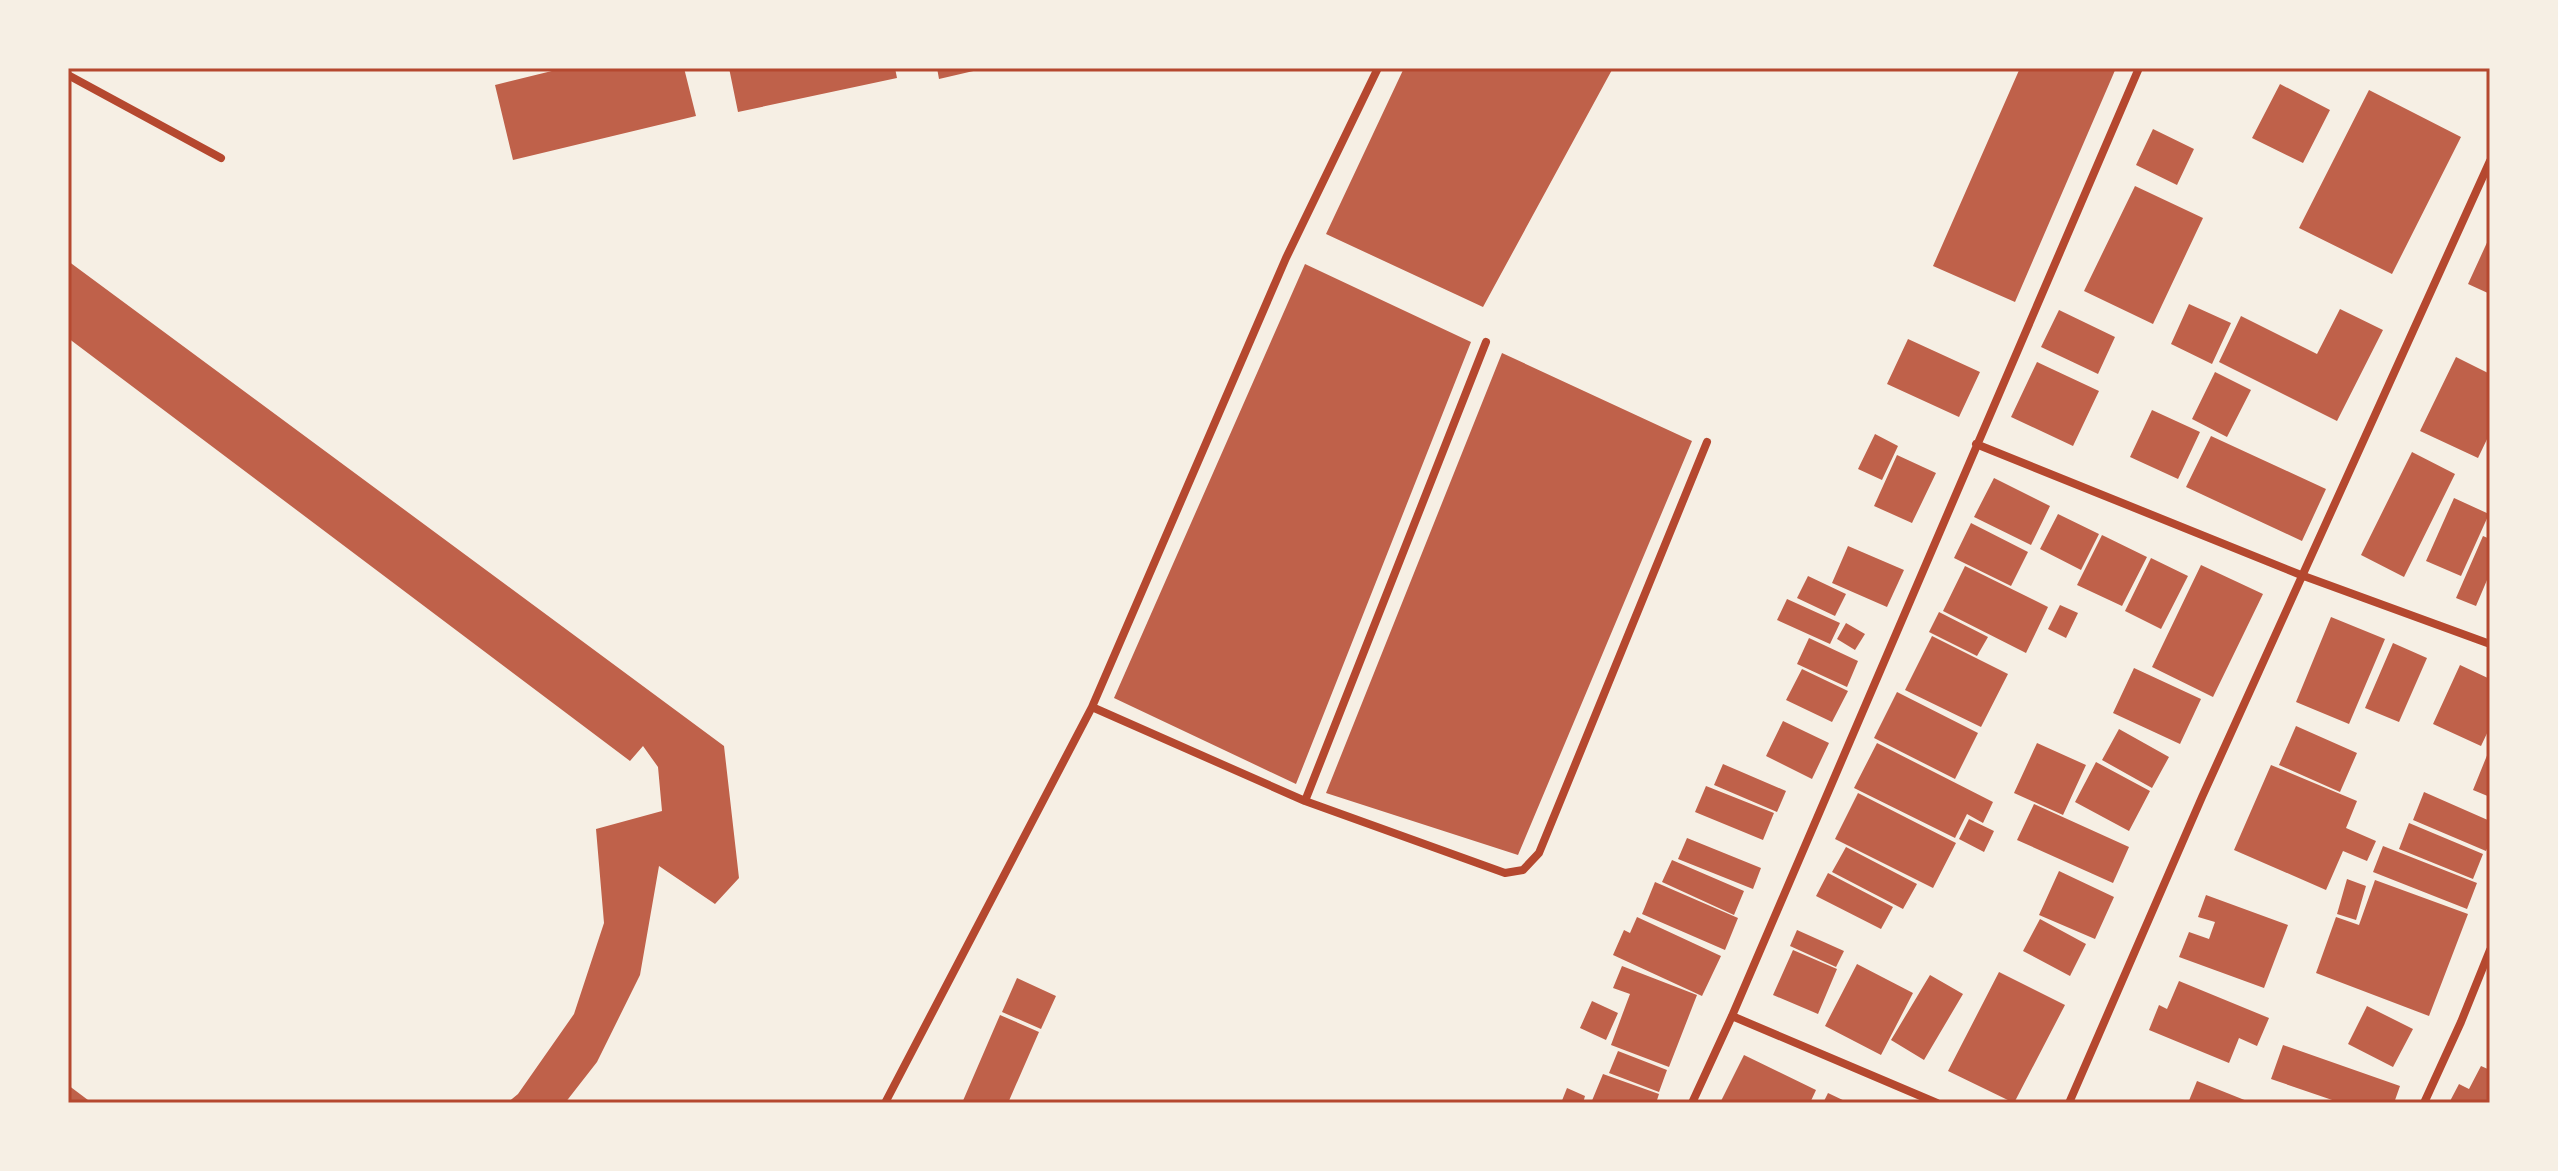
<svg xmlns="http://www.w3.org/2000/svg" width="2558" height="1171" viewBox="0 0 2558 1171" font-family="Poppins,sans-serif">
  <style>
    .building { fill: #bf614a }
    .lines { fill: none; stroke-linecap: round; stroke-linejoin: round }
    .minor { stroke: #b5482f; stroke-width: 8 }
    .neatline { fill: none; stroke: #b5482f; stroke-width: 3 }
  </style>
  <rect width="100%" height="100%" fill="#f6efe4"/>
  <path class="building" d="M564,68H684L696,116L513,160L495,85Z
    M729,68H895L897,78L738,112Z
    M937,68H982V69L939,79Z
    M1404,68H1613L1483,307L1326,234Z
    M2020,68H2116L2015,302L1933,266Z
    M2280,84L2330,110L2303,163L2252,138Z
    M2369,90L2461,137L2392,274L2299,228Z
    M2153,129L2194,149L2177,185L2136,165Z
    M2135,186L2203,218L2153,324L2084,291Z
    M2490,236V294L2468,284Z
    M68,261L724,746L739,878L715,904L659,866L640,975L597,1062L565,1103H507L518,1094L574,1014L604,923L596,829L662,811L658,767L643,746L630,761L68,338Z
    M1305,264L1471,342L1296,784L1114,698Z
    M2189,304L2231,323L2212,364L2171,344Z
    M2340,309L2383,330L2337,421L2219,362L2241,316L2317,354Z
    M2059,310L2115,337L2098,374L2041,347Z
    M1908,339L1980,372L1959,417L1887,384Z
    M1502,353L1692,441L1518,855L1326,793Z
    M2456,357L2490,374V433L2478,458L2420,431Z
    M2037,362L2099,391L2073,446L2011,417Z
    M2215,372L2251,390L2227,437L2192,419Z
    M2152,410L2200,432L2178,479L2130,457Z
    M1875,434L1898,446L1882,480L1858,469Z
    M2211,436L2326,489L2302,541L2186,487Z
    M2412,452L2455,474L2404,577L2361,555Z
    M1897,455L1936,473L1912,523L1874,506Z
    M1994,478L2050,506L2031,545L1974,517Z
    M2454,498L2489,514L2461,576L2426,561Z
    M2058,514L2099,534L2081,570L2040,549Z
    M1971,523L2028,552L2011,586L1954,558Z
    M2102,535L2147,557L2122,606L2077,585Z
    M2483,536L2490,539V573L2476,606L2456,598Z
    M1848,546L1904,570L1887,607L1832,583Z
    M2151,558L2188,576L2161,629L2125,611Z
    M2201,565L2263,594L2213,697L2152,667Z
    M1965,566L2048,607L2026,653L1943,611Z
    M1808,576L1846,594L1835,616L1797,598Z
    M1787,599L1840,623L1830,644L1777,620Z
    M2060,605L2078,613L2066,638L2048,629Z
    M1939,612L1988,637L1977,656L1929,632Z
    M2331,617L2385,639L2349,724L2296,702Z
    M1846,623L1865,634L1855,650L1837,639Z
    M1932,636L2008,674L1981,727L1905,690Z
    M1809,638L1858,661L1847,687L1797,664Z
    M2393,643L2427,658L2399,722L2365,708Z
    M2460,665L2490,679V727L2481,746L2433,724Z
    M2134,668L2201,699L2180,744L2113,713Z
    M1802,669L1848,691L1832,722L1786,700Z
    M1897,692L1978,733L1955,779L1874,738Z
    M1783,721L1829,743L1812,779L1766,756Z
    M2296,726L2357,753L2340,792L2279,765Z
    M2119,729L2169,757L2152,788L2102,760Z
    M1877,743L1993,802L1983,823L1967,814L1955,838L1854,788Z
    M2037,743L2086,765L2063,815L2014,793Z
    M2490,748V797L2473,790Z
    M2096,762L2150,791L2129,831L2075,802Z
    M1723,764L1786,791L1777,812L1714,785Z
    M2271,765L2357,801L2346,828L2376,841L2367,861L2343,851L2326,890L2234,850Z
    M1706,786L1774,813L1763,840L1695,812Z
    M2424,792L2490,821V842L2486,851L2413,820Z
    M1858,793L1956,843L1933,888L1835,839Z
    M2034,804L2129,847L2113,883L2017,840Z
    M1969,819L1994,831L1984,852L1959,839Z
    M2409,823L2483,854L2473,879L2399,849Z
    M1687,838L1761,868L1753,889L1678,859Z
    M2383,846L2477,883L2467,909L2373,872Z
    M1846,847L1917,884L1903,909L1832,872Z
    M1672,860L1744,891L1734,915L1662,882Z
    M2059,871L2114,897L2095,939L2039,915Z
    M1828,873L1893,907L1881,929L1816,896Z
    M2347,879L2366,886L2356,920L2337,914Z
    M2375,880L2468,914L2429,1016L2316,973L2336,917L2359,925Z
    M1655,882L1738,918L1725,950L1642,914Z
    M2206,895L2288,925L2264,988L2179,957L2189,932L2209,939L2215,922L2198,917Z
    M1637,917L1721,956L1702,996L1613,955L1624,930L1630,933Z
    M2040,919L2086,944L2070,976L2023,951Z
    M1797,930L1844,951L1836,967L1790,946Z
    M1793,950L1837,969L1818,1014L1773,995Z
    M1857,964L1913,993L1881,1055L1825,1026Z
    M1622,966L1697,995L1669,1067L1611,1045L1630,994L1613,988Z
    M1999,972L2065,1005L2014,1103L1948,1071Z
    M1930,975L1963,994L1924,1060L1891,1040Z
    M1017,978L1056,996L1041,1029L1002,1012Z
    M2179,981L2269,1018L2257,1046L2239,1038L2229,1063L2149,1030L2159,1005L2167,1009Z
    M1592,1001L1618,1013L1606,1040L1580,1028Z
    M2367,1006L2413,1029L2393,1067L2348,1044Z
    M1000,1015L1039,1032L1008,1103H962Z
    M2283,1045L2400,1086L2394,1103H2341L2271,1079Z
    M1618,1051L1667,1070L1659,1092L1609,1073Z
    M1744,1055L1816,1090L1810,1103H1720Z
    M2481,1066L2490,1070V1103H2449L2459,1084L2469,1089Z
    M1603,1074L1659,1094L1656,1103H1591Z
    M2197,1081L2252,1103H2188Z
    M68,1085L92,1103H68Z
    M1567,1088L1585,1096L1583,1103H1561Z
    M1828,1093L1849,1103H1823Z"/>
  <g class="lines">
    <path class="minor" d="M1378,68L1286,258L1092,707L1305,801L1505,873L1523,870L1539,853L1707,442
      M68,75L221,158
      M1976,444L2301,575L2490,644
      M1305,801L1486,342
      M1732,1016L1937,1103
      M885,1103L1092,707
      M1692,1103L1732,1016L2139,68
      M2069,1103L2202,797L2490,161
      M2424,1103L2461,1022L2490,950"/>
  </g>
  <rect width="2558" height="1171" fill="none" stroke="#f6efe4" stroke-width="140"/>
  <rect x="70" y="70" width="2418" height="1031" class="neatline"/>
</svg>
